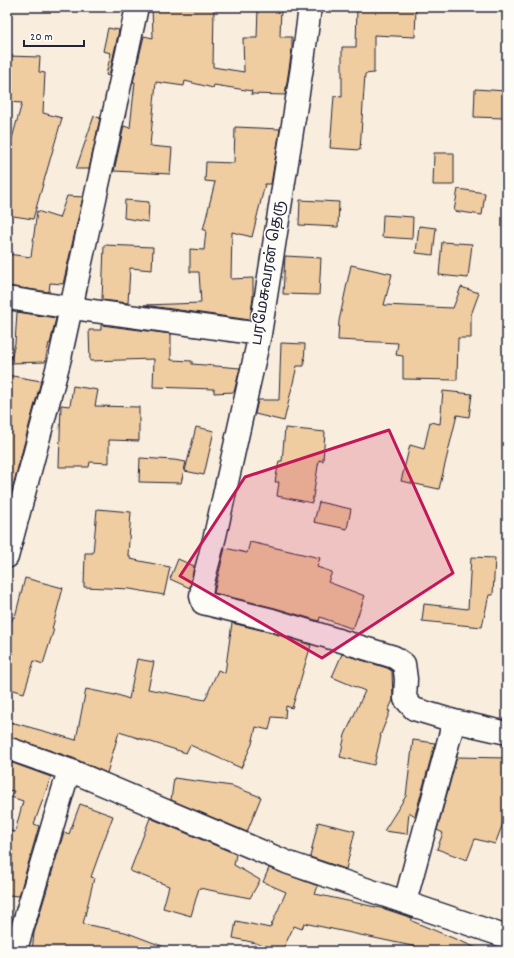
<svg xmlns="http://www.w3.org/2000/svg" width="514" height="958" viewBox="0 0 514 958" font-family="Dekko,'Noto Sans Tamil',sans-serif">
  <style>
    .building { fill: #efcda0; stroke: #22223b }
    .lines { fill: none; stroke-linecap: round; stroke-linejoin: round }
    .minor-casing { stroke: #22223b; stroke-width: 25 }
    .minor { stroke: #fdfcf7; stroke-width: 22 }
    .marked { fill: #c2185b; fill-opacity: 0.2; stroke: #c2185b; stroke-width: 3; stroke-linejoin: round }
    .labels { text-anchor: middle; dominant-baseline: central; stroke-width: 3.5; stroke-linejoin: round; paint-order: stroke }
    .street-label { font-size: 15px; fill: #22223b; stroke: #fdfcf7 }
  </style>
  <rect width="100%" height="100%" fill="#f9eedd"/>
  <filter id="ink" filterUnits="userSpaceOnUse"><feTurbulence type="fractalNoise" baseFrequency=".025" numOctaves="2"/><feDisplacementMap in="SourceGraphic" scale="8" xChannelSelector="R" yChannelSelector="G"/><feConvolveMatrix kernelMatrix="1 2 1 2 8 2 1 2 1" color-interpolation-filters="sRGB"/></filter>
  <g filter="url(#ink)">
    <path class="building" d="M152,7H214L213,67L244,72L243,38H257L258,7H281L280,37H292V49L285,95L251,94L252,91L214,85L213,88L185,81L184,86L156,82L150,146L172,148L170,174L114,171L124,126L130,128L135,82H133L144,36L153,38Z
      M357,7H416L415,37L374,35V73L365,74L360,150L330,148L334,96L342,97V47H356Z
      M108,28L119,30L109,76L106,75L111,53L103,51Z
      M7,56L40,57L39,72L45,73L43,113L62,118L33,219L7,215V156L22,103L7,102Z
      M475,89L506,91L504,118L474,117Z
      M94,116L100,118L89,169H76Z
      M235,127L280,129L271,184H265L252,237L232,232L231,279L253,278V297L250,320L144,305L201,303L199,272H190V249L204,250L206,230H203L215,182L205,181L206,162L234,163Z
      M434,153H454V185H433Z
      M458,189L485,193L482,215L454,211Z
      M67,196L83,197L63,284L50,283L49,292L7,286V254L31,257L37,211L59,218Z
      M125,200L149,202L148,222L124,218Z
      M300,200L339,202L338,227L299,225Z
      M383,215L413,217L412,239L382,237Z
      M419,226L436,228L433,255L416,253Z
      M442,242L472,244L468,278L439,275Z
      M104,245L153,247L152,270L130,268L128,303L102,300Z
      M285,256L321,258L319,295L283,294Z
      M351,265L392,274L384,305L453,308L461,287L479,293L471,315V338H458L457,380L403,379V356L396,355L398,343L338,340L339,321Z
      M17,312L56,318L50,344L49,343L45,362L10,363L15,343Z
      M101,325L171,334V360L192,361V364L240,368L234,392L214,393V389L153,387L154,359L90,361L89,330H101Z
      M281,343L305,344L304,366H297L284,421L255,414L258,400H279Z
      M7,375L41,381L7,508Z
      M73,386L98,390L95,406L139,407V441L109,440V463L90,462L89,467H59L61,405L70,406Z
      M443,391L472,394L469,417L457,415L439,489L401,481L410,445L424,449L430,422L440,424Z
      M196,427L214,431L204,475L185,471Z
      M285,428L325,432L323,461L319,460L312,503L277,496L279,482H275L279,461H282Z
      M140,458L174,460L186,462L181,483L139,482Z
      M319,502L351,509L347,529L314,522Z
      M97,509L131,512L128,555H130V559L170,567L164,595L130,589L84,587L85,553H93Z
      M250,542L320,558L317,567L332,572L328,582L365,596L353,629L320,617L319,621L275,608L214,593L225,548L247,553Z
      M471,557L495,558L493,595H489L482,627L422,621L424,604L468,609Z
      M178,559L194,566L190,588L170,579Z
      M25,578L63,588L52,629H54L43,664L34,661L24,693L7,688V636L13,617H15Z
      M232,623L269,632L311,645L292,708L286,706L285,718L272,717L269,730L256,727L252,744L241,768L190,745L186,753L119,732L107,773L73,758L7,736V721L76,740L86,689L115,695V694L129,699L137,659L154,662L148,689L205,700L218,670L225,673Z
      M342,654L387,668L392,671L393,700L388,711H390L380,736H381L374,765L340,757L345,735L365,691L332,677Z
      M413,740L435,743L415,816L409,812L407,834L384,831L406,796Z
      M457,757L507,758V813L495,844L475,839L467,860L437,849L443,833L437,830Z
      M7,761L51,777L34,824L39,826L19,896L7,895V830L15,832L23,801L11,797L14,791L7,790Z
      M174,778L232,786L261,797L247,832L171,800Z
      M80,804L113,816L91,877L94,878L83,924L125,932L170,949V951H32L34,933L64,832L69,834Z
      M150,818L236,854L234,865L260,880L250,898L199,888L191,916L163,908L169,886L130,871Z
      M318,822L355,831L346,869L310,857Z
      M269,868L318,886L315,894L385,909L412,918V921L484,951H425L426,949L304,923L302,929L294,926L282,951H276L256,943L233,938L236,921L270,928L286,892L263,882Z"/>
    <g class="lines">
      <defs>
        <path id="minor" d="M310,7L303,61L260,334L215,536L203,582L201,596L203,603L272,620L394,657L404,664L406,679L405,699L414,709L454,721L507,733
          M7,298L72,308L260,334
          M7,557L60,358L137,7
          M7,748L69,770L289,863L507,937
          M405,902L454,721
          M17,951V946L69,770"/>
      </defs>
      <use href="#minor" class="minor-casing"/>
      <use href="#minor" class="minor"/>
    </g>
  </g>
  <path class="marked" d="M389,430L453,573L322,658L180,576L245,477Z"/>
  <g class="labels">
    <g class="street-label">
      <text transform="translate(269 273) rotate(-81)">பரமேசுவரன் தெரு</text>
    </g>
  </g>
  <rect width="514" height="958" fill="none" stroke="#fdfcf7" stroke-width="24"/>
  <rect x="12" y="12" width="490" height="934" fill="none" stroke="#22223b" stroke-width="1.5" filter="url(#ink)"/>
  <path d="M24 40v6h60v-6" fill="none" stroke="#22223b" stroke-width="2"/>
  <text x="30" y="40" font-size="12" fill="#22223b" stroke="#fdfcf7" stroke-width="3" paint-order="stroke">20 m</text>
</svg>
